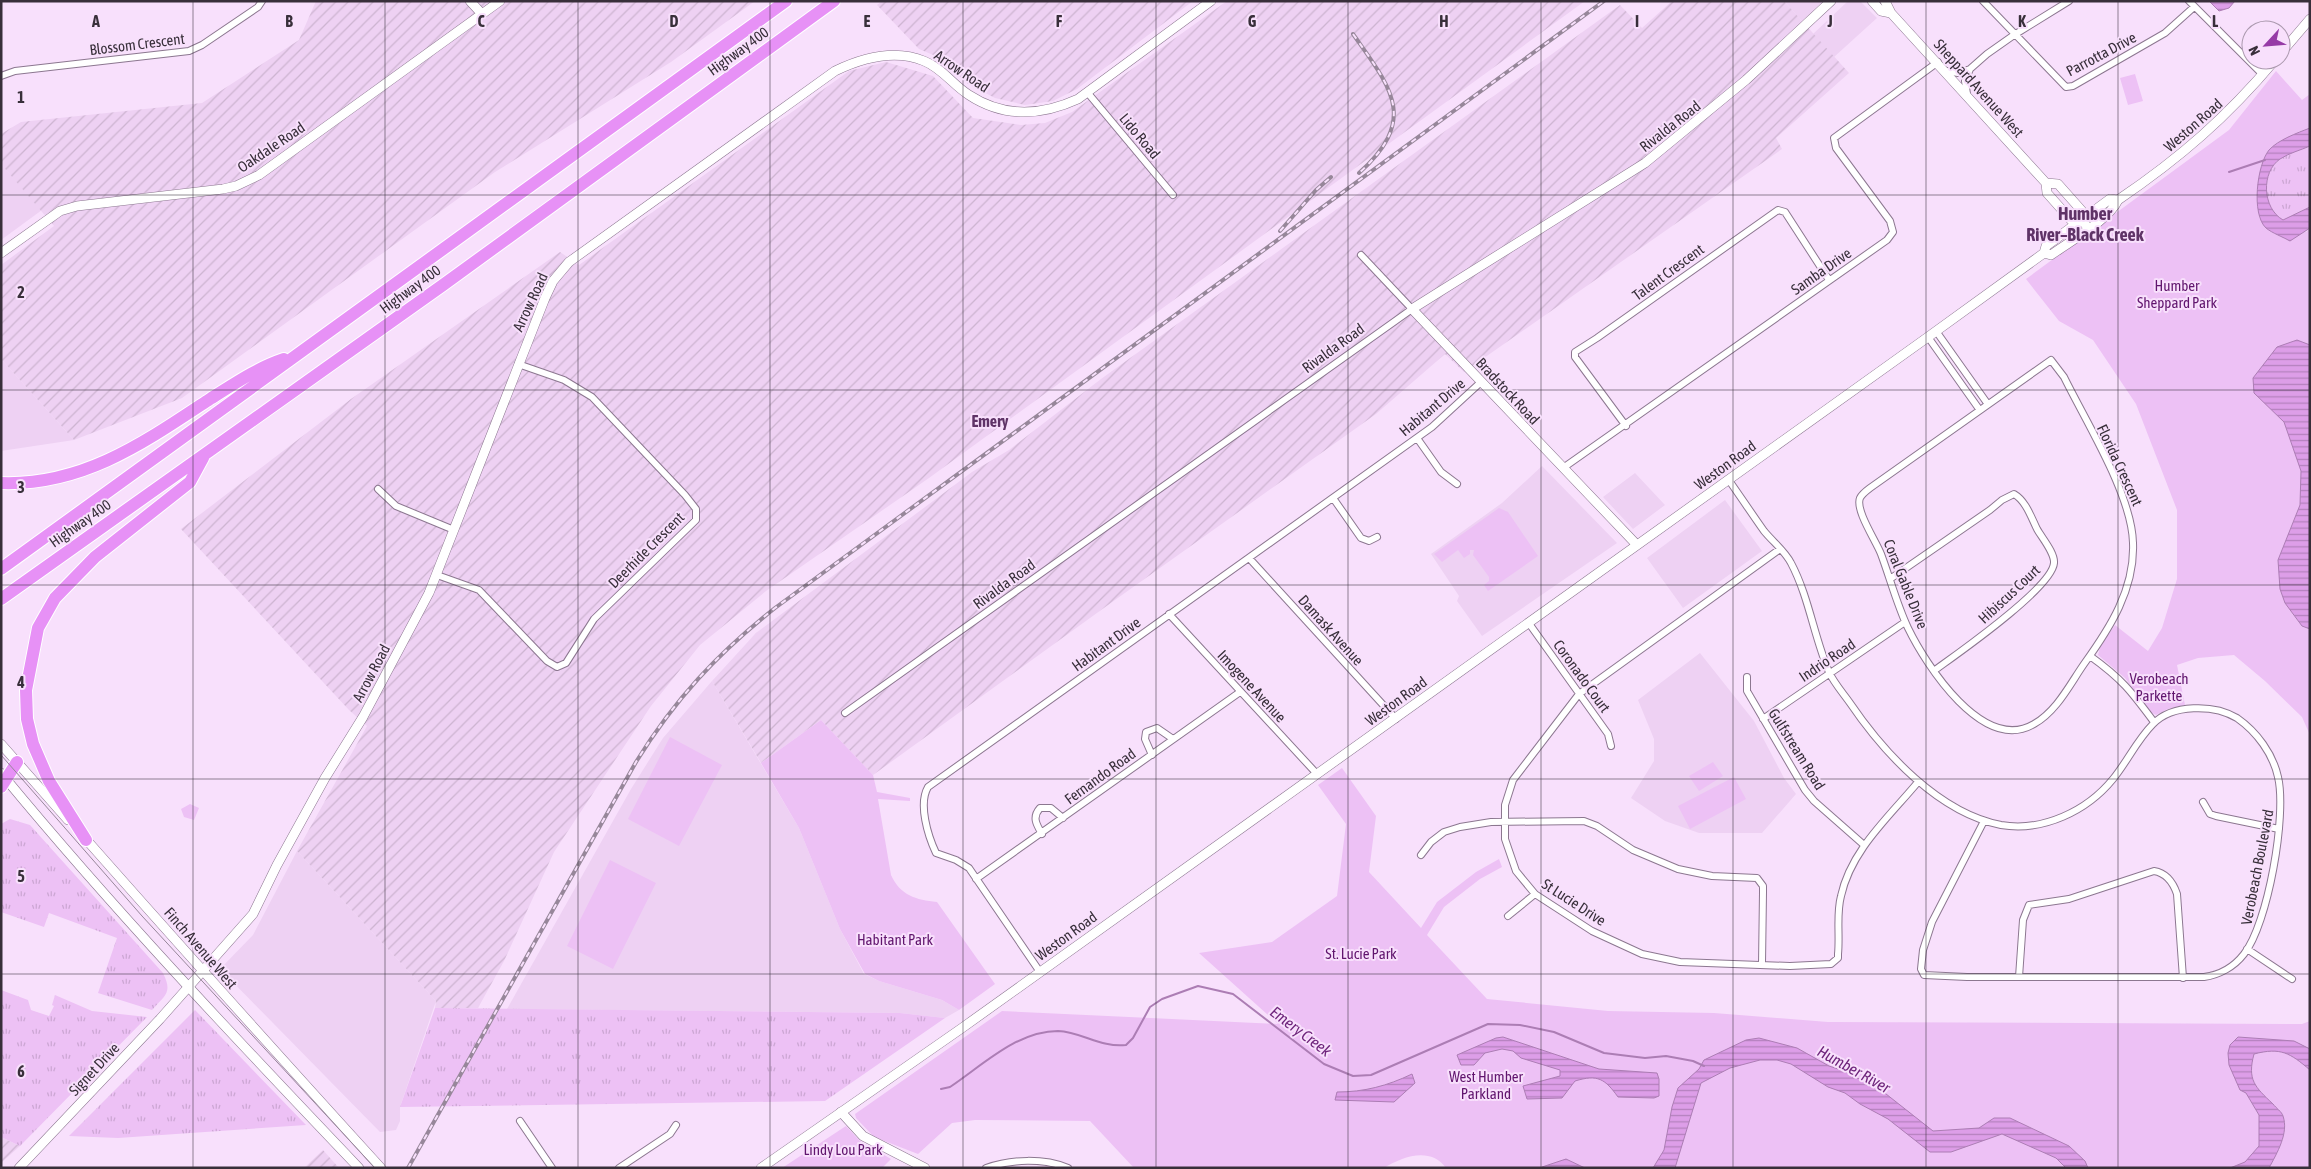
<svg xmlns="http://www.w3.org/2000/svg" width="2311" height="1169" viewBox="0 0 2311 1169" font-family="'Asap Condensed',sans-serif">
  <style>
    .built { fill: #eed1f3 }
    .industrial { fill: url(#industrial-furrows) }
    .grass { fill: url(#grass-tufts) }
    .park { fill: #edc1f5 }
    .water { fill: url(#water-rules); stroke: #ac7db4 }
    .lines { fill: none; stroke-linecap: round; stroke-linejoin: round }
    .stream { stroke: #ac7db4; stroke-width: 2 }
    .minor-casing { stroke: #8c7790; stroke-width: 8 }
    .tertiary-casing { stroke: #8c7790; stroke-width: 10 }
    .secondary-casing { stroke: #8c7790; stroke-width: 10 }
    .motorway-casing { stroke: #fff; stroke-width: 14 }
    .minor { stroke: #fff; stroke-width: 6 }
    .tertiary { stroke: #fff; stroke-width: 9 }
    .secondary { stroke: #fff; stroke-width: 9 }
    .motorway { stroke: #e791f6; stroke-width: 12 }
    .tram { stroke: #97879a; stroke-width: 1 }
    .rail-casing { stroke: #97879a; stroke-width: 4 }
    .rail { stroke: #f8e0fc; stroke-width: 2; stroke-dasharray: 5.5; stroke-linecap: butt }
    .grid { fill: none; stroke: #382f3a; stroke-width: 1; stroke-opacity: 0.55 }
    .labels { text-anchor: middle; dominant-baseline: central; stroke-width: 4; stroke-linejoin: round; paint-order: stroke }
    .street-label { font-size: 15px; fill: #382f3a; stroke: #f8e0fc }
    .park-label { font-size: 15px; fill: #61156e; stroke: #f8e0fc }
    .neighbourhood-label { font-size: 16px; font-weight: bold; fill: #5f3367; stroke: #f8e0fc }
    .water-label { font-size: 16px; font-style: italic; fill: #6f257c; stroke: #f8e0fc }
    .quarter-label { font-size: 18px; font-weight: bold; fill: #5f3367; stroke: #f8e0fc }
    .grid-label { font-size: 16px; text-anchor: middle; font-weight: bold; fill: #382f3a; stroke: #f8e0fc; stroke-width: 4; stroke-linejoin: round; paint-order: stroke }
  </style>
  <defs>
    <pattern id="industrial-furrows" width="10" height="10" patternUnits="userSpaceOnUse" patternTransform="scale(1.25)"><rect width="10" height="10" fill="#eed1f3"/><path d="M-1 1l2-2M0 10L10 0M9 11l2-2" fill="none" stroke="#cdb4d1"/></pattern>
    <pattern id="grass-tufts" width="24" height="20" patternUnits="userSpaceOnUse" patternTransform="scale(1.25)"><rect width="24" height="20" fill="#edc1f5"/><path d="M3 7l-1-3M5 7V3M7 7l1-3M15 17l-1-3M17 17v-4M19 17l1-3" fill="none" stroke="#cca6d3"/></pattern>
    <pattern id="water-rules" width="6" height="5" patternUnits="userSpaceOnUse" patternTransform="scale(1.25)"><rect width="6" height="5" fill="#dd9ee8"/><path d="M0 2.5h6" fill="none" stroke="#b481bd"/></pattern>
  </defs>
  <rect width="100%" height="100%" fill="#f8e0fc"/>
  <path class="built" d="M1784,1H1823L1802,21Z
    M1848,1H1860L1877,18L1834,57L1813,34Z
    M1,164L42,210L1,240Z
    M1,359L74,440L1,451Z
    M1542,466L1617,543L1482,636L1457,601L1459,596L1431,554L1502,503Z
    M1635,473L1665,505L1633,529L1603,497Z
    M1725,500L1762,551L1683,608L1647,558Z
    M1700,653L1754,721L1784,778L1796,794L1762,833H1699L1665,821L1631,798L1654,761V739L1638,700Z
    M712,681L799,828L840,929L864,974L879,981L942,1000L959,1010L945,1018L900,1013L507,1009L631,789L663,738Z
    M297,851L436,1001L400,1107V1121L396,1130L380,1132L220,969L253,935Z"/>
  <path class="industrial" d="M316,1H755L671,62L495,172L182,398L74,440L1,359V265L54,226L1,164V134L21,122L202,103L299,40Z
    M882,1H1193L1077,89L1053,101L1025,105L995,98L968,84L938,57L919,49L877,5Z
    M1227,1H1585L929,478L766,591L700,645L651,706L554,852L504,961L478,1008H435L436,1001L297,851L367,726L349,710L181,529L351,399L560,252L579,265L849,71L886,62L933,76L973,118L1021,125L1045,123L1072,112Z
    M1672,1H1784L1849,73L1776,138L1782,149L1464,372L1445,354L1376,414L1108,605L873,775L821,720L761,763L712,681L756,633L972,472L1009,450L1101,379L1620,5L1642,28Z
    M1,1137L20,1146L1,1163Z
    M323,1150L339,1168H304Z"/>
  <path class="grass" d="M2310,146V207L2283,220C2262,208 2261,173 2280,159C2288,153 2301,150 2310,146Z
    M10,819L30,825L163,973C173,993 165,995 152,1010L98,993L117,938L49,913L44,927L1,912V824Z
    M1,990L28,1000L31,1010L49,1016L54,1006L52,1005L55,995L92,1011L147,1017L20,1146L1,1137Z
    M435,1008L900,1013L945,1018L825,1101L400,1107Z
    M195,1010L306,1125L118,1138L69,1136Z"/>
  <path class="park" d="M2276,71L2302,100L2310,94V128L2273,147L2268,152L2259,218L2306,232L2310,228V735L2302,717L2265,681L2234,655L2198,658L2177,665L2185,705L2168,709L2156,715L2150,712L2125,678L2098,655L2100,647L2115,625L2148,651L2162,628L2177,579V510L2136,404L2093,340L2059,321L2026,279L2229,130Z
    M2135,74L2143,101L2128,105L2120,78Z
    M1499,508L1508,512L1538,556L1488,591L1484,585L1489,581V577L1473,555L1474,550H1470V554L1464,558L1458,550L1442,562L1434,554Z
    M821,720L873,775L877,792L910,798V801L878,799L891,875C900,895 916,900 937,902L995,984L959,1010L942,1000L879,981L865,974L840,929L799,828L761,763Z
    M670,737L722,765L679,846L628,819Z
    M1713,762L1723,776L1699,791L1689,776Z
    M1342,768L1376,816L1369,872L1421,928L1437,902L1476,872L1499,859L1502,867L1480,879L1444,907L1427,935L1487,999L1608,1011L1714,1013L1828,1022L2302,1024L2310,1021V1168H1446C1430,1146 1402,1157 1384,1168H1134L1090,1121L975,1120L952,1123L918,1154L874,1137L856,1118L855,1114L1002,1011L1278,1024L1199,953L1272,942L1337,896L1346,824L1318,785Z
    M1734,777L1746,799L1690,829L1678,806Z
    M190,804L199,808L194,820L184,817L181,809Z
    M610,860L656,883L613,969L567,946Z
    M846,1126L860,1141L891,1159L882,1168H782Z"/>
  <path class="water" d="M2209,1H2235L2229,8L2219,11Z
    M2310,128V146C2301,150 2289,153 2280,159C2261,172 2262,208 2283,220L2310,207V228L2290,241C2283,237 2272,233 2266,228C2251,214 2257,165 2269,150C2278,140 2297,133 2310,128Z
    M2297,340L2310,345V629L2302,626L2285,603L2280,589L2278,560L2300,505L2301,471L2284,422L2254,393L2253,378L2277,347Z
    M2238,1037L2294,1041L2310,1049V1070C2290,1053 2281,1047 2254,1054C2247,1080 2255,1087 2273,1104C2276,1108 2282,1112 2283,1116C2289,1133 2277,1153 2269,1168H2230L2245,1162L2259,1146V1115L2246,1093L2240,1090L2229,1065L2228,1053L2230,1045Z
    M1496,1038L1503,1037L1599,1069L1657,1073L1659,1079V1096L1654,1098L1618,1097C1605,1079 1598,1074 1575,1081L1562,1098L1527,1099L1523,1086L1560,1076V1070L1521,1058L1513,1051L1502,1049L1485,1053L1474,1065H1461L1457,1055Z
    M1759,1038L1797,1048L1829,1066L1844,1071L1881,1090L1933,1131L1979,1128L1994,1118H2010L2069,1146L2085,1161L2088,1168H2066L2056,1158L2002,1134L1951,1152H1930L1888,1119L1860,1104L1845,1093L1828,1087L1791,1064L1777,1060H1760L1730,1068L1701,1083L1675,1168H1653L1664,1150L1672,1107L1678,1088L1699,1069L1704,1060L1746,1040Z
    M1412,1074L1415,1083L1394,1102L1335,1100L1337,1092C1364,1092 1387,1086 1412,1074Z
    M1566,1159L1585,1168H1541L1542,1167Z"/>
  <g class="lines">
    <path class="stream" d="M2229,172L2265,160
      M941,1089L950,1087C983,1065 1017,1031 1058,1031C1082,1032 1101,1048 1126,1045L1133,1038L1150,1007L1162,999L1198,986L1233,994L1324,1064L1353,1076L1371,1075L1488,1024L1520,1025L1554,1032L1604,1053L1645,1058L1666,1056L1693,1061L1704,1066"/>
    <defs>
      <path id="minor" d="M1983,1L2066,87L2073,86L2165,33L2194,7
        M2189,1L2263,75
        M1946,71L1958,73L1970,69L1987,54L2014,35L2069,1
        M1,76L15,71L189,51L202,45L258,7L262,1
        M1087,92L1173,195
        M1967,94L1965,81L1970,69
        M1936,331L1987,403
        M1928,337L1979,409
        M2051,360L2064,377C2086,422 2132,495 2133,543C2135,589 2110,628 2084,664C2070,684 2057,711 2034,724C1983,754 1926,665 1908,628C1897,605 1890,578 1881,554C1876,541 1855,510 1860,498C1862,494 1866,491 1870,488Z
        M1626,426L1575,357V352L1597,338L1778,210L1785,212L1829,280
        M1417,438L1441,472L1457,484
        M1563,468L1887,240L1893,232L1890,221L1836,148L1834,138L1938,62
        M1728,479C1740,496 1752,514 1764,531C1773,542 1785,551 1791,563C1809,597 1814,637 1829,672C1834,683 1843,693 1850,703C1884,753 1939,813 2001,825C2043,832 2087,811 2113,779C2127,762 2137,740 2153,724C2172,704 2214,704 2237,718C2257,732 2273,754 2278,777C2287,815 2268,924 2244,954C2234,967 2219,975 2204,977H1967L1924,975L1921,969L1923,950L1932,922L1984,821
        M378,489L396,506L454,530
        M1333,498L1361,538L1369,541L1377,537
        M1780,549L1579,694L1513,780L1505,805V839L1516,871L1535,894L1592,931L1642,954L1680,962L1790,966L1831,964L1838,958V954C1840,934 1836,915 1841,896C1851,850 1889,817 1918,782
        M1249,558L1396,719
        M437,575L479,590L547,661L557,667L566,663L594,619L696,520V509L685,495L592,397L564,380L518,364
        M1890,579L1990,510L2002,500L2014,494C2026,501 2031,517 2037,529C2042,538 2055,553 2054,563C2052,588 1957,654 1935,670
        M1169,614L1317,774
        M1528,622L1608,734L1611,746
        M2090,656C2122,679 2131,691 2154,722
        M1747,677V691L1805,790L1814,801L1864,845
        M845,713L1412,309L1361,255
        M1763,719L1905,622
        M1152,755L1145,739L1146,732L1157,728L1173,739
        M2203,802L2210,814L2216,816L2279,829
        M1042,834C1036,824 1032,817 1040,808H1051L1063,818
        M1421,855L1431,842L1444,832L1460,827L1491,822L1584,821L1597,826L1633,850L1678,869L1712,876L1757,878L1763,886V892L1762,964
        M976,879L1240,692
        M1508,916L1535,894
        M2247,949L2292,979
        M1040,972L969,868L956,860L936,853C928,836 918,804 928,787L1432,427L1481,382
        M2019,977L2023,920L2029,905L2069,899L2154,871C2166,873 2173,882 2177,894L2183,978
        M520,1121L552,1168
        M619,1168L670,1134L676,1125
        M986,1168C1011,1159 1044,1158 1068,1168"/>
      <path id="tertiary" d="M470,1L482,14
        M1,253L60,211L77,206L223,189L236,186L259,175L500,1
        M1636,544L1412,309L1645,163L1746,80L1831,1
        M841,1112L863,1136L925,1168
        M19,1168L160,1019L253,914L277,865L325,778L363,717L429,593L545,298L553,281L569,262L835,71C862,58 895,49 924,61C942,68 953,85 969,95C1004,118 1041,116 1078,99L1211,1"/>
      <path id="secondary" d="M1872,1L1881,11L1891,13
        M1885,1L1891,13L2046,183L2058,184L2082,211V220L2088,228
        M2281,53L2310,19
        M2046,183L2047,193L2071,220H2082
        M2044,253L2051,255C2070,241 2109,220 2118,200C2180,158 2227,117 2275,60
        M1,744L68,820
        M1,773C114,910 236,1039 359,1168
        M84,837C182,948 281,1058 381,1168
        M761,1168L962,1028L1928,337L2044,253L2046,246L2110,199L2118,200"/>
      <path id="motorway" d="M1,483C83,486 145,442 210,399C234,384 257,368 284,359
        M1,569L786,1
        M1,599L443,285L834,1
        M1,787L17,762
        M86,840L49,781L33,744L27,719L26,690L38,628L55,598L95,557L190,482L203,458"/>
    </defs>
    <use href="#minor" class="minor-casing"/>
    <use href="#tertiary" class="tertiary-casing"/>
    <use href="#secondary" class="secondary-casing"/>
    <use href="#motorway" class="motorway-casing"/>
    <use href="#minor" class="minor"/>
    <use href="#tertiary" class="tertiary"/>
    <use href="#secondary" class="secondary"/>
    <use href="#motorway" class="motorway"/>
    <path class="tram" d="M1,755L142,916L375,1168"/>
    <defs>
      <path id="rail" d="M1353,34C1391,88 1419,119 1359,173
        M1280,231L1316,190L1331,177
        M408,1168L636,762C675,699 717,654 775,608L1604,1"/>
    </defs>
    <use href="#rail" class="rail-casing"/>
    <use href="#rail" class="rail"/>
  </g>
  <path class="grid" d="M193,1V1168M385,1V1168M578,1V1168M770,1V1168M963,1V1168M1156,1V1168M1348,1V1168M1541,1V1168M1733,1V1168M1926,1V1168M2118,1V1168M1,195H2310M1,390H2310M1,585H2310M1,779H2310M1,974H2310"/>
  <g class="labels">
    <g class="street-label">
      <text transform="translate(137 44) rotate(-7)">Blossom Crescent</text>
      <text transform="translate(738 51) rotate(-36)">Highway 400</text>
      <text transform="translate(2101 54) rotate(-28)">Parrotta Drive</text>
      <text transform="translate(962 71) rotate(34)">Arrow Road</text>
      <text transform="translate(1979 88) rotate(48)">Sheppard Avenue West</text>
      <text transform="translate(2193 125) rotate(-41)">Weston Road</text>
      <text transform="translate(1670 126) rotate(-38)">Rivalda Road</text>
      <text transform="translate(1140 136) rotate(50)">Lido Road</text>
      <text transform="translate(271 147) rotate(-34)">Oakdale Road</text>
      <text transform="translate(1821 271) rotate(-35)">Samba Drive</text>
      <text transform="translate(1668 272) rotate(-36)">Talent Crescent</text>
      <text transform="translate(410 289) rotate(-36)">Highway 400</text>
      <text transform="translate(530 302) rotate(-65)">Arrow Road</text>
      <text transform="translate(1333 348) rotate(-36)">Rivalda Road</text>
      <text transform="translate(1508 391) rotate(47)">Bradstock Road</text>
      <text transform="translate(1432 407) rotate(-40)">Habitant Drive</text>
      <text transform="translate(1725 465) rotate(-36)">Weston Road</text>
      <text transform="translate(2120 465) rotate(65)">Florida Crescent</text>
      <text transform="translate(80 523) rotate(-35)">Highway 400</text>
      <text transform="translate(646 550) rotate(-45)">Deerhide Crescent</text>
      <text transform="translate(1004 584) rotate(-36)">Rivalda Road</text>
      <text transform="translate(1906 584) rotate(68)">Coral Gable Drive</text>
      <text transform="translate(2009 594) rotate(-43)">Hibiscus Court</text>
      <text transform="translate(1331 630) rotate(48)">Damask Avenue</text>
      <text transform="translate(1106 644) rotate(-36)">Habitant Drive</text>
      <text transform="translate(1827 660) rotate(-34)">Indrio Road</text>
      <text transform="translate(371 673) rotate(-62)">Arrow Road</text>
      <text transform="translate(1582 676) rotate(54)">Coronado Court</text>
      <text transform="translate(1252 686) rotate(47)">Imogene Avenue</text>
      <text transform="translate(1396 701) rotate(-36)">Weston Road</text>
      <text transform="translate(1797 749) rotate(58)">Gulfstream Road</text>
      <text transform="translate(1100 776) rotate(-36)">Fernando Road</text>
      <text transform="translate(2257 867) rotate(-79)">Verobeach Boulevard</text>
      <text transform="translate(1574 902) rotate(33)">St Lucie Drive</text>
      <text transform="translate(1066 936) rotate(-36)">Weston Road</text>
      <text transform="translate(201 948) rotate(49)">Finch Avenue West</text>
      <text transform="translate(94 1069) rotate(-47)">Signet Drive</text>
    </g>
    <g class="park-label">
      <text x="2177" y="285">Humber<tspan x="2177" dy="17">Sheppard Park</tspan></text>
      <text x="2159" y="678">Verobeach<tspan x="2159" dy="17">Parkette</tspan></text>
      <text x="895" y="939">Habitant Park</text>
      <text x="1361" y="953">St. Lucie Park</text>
      <text x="1486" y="1076">West Humber<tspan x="1486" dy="17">Parkland</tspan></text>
      <text x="843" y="1149">Lindy Lou Park</text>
    </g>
    <g class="neighbourhood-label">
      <text x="990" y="421">Emery</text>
    </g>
    <g class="water-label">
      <text transform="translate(1301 1031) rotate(37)">Emery Creek</text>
      <text transform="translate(1854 1069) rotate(29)">Humber River</text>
    </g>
    <g class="quarter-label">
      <text x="2085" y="213">Humber<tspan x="2085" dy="21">River–Black Creek</tspan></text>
    </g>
  </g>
  <g class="grid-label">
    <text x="96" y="27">A</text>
    <text x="289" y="27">B</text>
    <text x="481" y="27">C</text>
    <text x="674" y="27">D</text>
    <text x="867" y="27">E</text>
    <text x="1059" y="27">F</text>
    <text x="1252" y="27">G</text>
    <text x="1444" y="27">H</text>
    <text x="1637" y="27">I</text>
    <text x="1830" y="27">J</text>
    <text x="2022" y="27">K</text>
    <text x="2215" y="27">L</text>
    <text x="21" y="103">1</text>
    <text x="21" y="298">2</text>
    <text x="21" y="493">3</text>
    <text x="21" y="688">4</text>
    <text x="21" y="882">5</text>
    <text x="21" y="1077">6</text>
  </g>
  <rect width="2311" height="1169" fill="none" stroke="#382f3a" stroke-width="5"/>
  <g transform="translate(2266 45) rotate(244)"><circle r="24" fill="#f8e0fc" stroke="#ab99ae"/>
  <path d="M0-4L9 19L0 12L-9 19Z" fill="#963ba6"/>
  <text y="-8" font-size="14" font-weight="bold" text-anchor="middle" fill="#382f3a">N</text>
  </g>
</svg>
